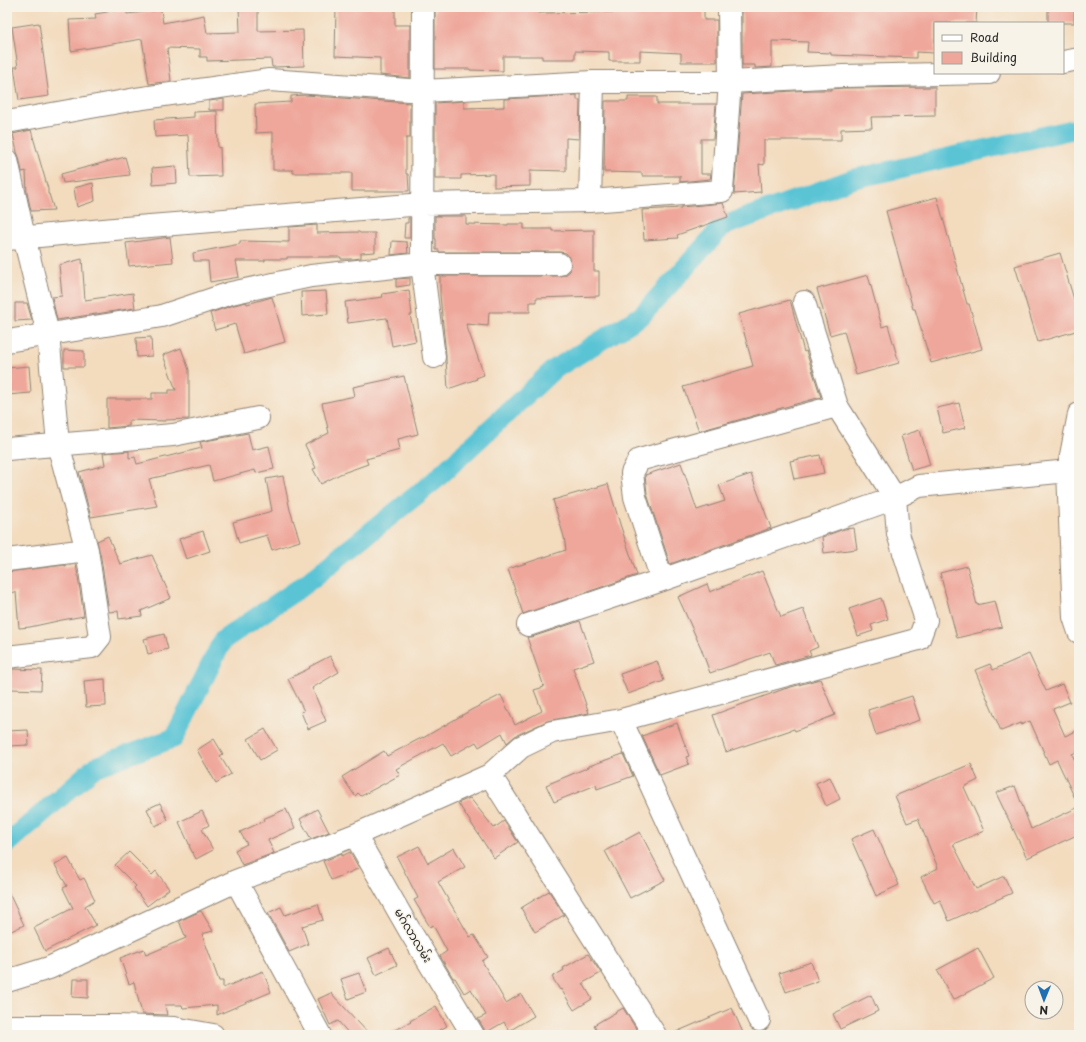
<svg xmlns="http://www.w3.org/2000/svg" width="1086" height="1042" viewBox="0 0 1086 1042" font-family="'Playpen Sans','Noto Sans Myanmar',sans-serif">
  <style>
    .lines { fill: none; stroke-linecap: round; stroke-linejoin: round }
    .canal { stroke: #5ac4d5; stroke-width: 20 }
    .building { fill: #efa79b }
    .minor-casing { stroke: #8f8374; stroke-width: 24 }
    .major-casing { stroke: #8f8374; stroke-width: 24 }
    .minor { stroke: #fff; stroke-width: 22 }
    .major { stroke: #fff; stroke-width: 22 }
    .labels { text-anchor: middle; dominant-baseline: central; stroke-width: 3; stroke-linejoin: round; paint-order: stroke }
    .street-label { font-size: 12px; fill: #2b2b2b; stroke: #f7f3e8 }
  </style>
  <rect width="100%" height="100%" fill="#f7f3e8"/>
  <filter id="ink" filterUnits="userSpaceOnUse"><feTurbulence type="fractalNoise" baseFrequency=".025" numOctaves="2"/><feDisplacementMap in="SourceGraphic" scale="8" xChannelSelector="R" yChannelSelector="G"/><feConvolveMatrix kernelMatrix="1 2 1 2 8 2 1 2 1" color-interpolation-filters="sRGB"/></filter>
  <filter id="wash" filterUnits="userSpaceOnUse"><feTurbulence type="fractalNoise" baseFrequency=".012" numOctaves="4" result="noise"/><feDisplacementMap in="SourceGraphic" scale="16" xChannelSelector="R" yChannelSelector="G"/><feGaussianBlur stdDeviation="0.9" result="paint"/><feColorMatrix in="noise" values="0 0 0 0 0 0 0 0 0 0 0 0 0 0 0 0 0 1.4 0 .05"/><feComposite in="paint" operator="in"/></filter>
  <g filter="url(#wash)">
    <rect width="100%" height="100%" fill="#f3dbbe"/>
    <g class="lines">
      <path class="canal" d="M7,844L95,767L174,738L223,640L304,585L433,482L553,370L641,316L723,226L853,179L1079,128"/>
    </g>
    <g id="blocks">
      <path class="building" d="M239,7H258V31L303,30L304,66L272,67L271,59L207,61V57H200V49L167,48L171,81L149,84L142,39L71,51L69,20L96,19L95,14L126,9L127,14L161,10L163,23L204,15L207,33L240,32Z
        M336,7H395V25H410V78L380,75V58L335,56Z
        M435,7H539V13L615,12V7H704V20H717V62H681V53L640,51V61H609V52L575,51V59H542V56H503V71L470,70V69H435Z
        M742,7H977L976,23H935V53L916,52V58L831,55V53L807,52L808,42L772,41V67L755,68V65H742Z
        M1048,7H1074V23H1048Z
        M39,23L49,96L19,100L14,67H18L12,27Z
        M935,87V116L871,117L872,128L841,129V140H764V165L759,164L761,192L734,194L742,94L811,90H831V89L843,88Z
        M306,95L321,96V97H329L410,103V138H406V174H408L409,191H352V173H293V170H273V132L256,133L255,104L291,102V96Z
        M577,95V100H580L579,139L566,138V171L530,170V186L494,187V174L461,175V179H435V103L464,101V108L504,107V99Z
        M628,97H657V104H716L713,139H701V174H711L710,179L680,182V176H642V173L604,172L605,101H628Z
        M224,99V110H209V101Z
        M217,111L218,148L220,147L221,176L190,177L188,135L155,137L154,120L194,117V112Z
        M31,130L48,189V194H49L54,210L31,211L27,193L26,171L22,172L19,157L17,152L13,134Z
        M125,157L130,175L63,183L61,174Z
        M176,166L177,183L153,185L152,168Z
        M93,183L95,201L77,207L74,188Z
        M937,197L967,304H969L982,349L931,363L915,309H913L886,211Z
        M723,203L728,217L677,235L678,238L644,240L642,210L681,208V207Z
        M435,216H466V224L508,225V224H524V229H552V231L594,230V271H599V296L536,298V302H530V312H489L488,326L466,324L484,375L476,378L477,379L448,389L446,360V355L440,295V276H559L565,275L570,271L571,264L570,258L566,253L559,252H439V250H436V239H435Z
        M408,218H410V238H404L405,223H408Z
        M317,225V233L359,232L360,233H375V252L361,253V258L354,259H341V257H287V259H265V261H236L239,277L210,282L208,261H194L193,253L240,244V241L289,242V227Z
        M170,237L173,262L129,266L126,243Z
        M392,241L407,242L408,253L391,255Z
        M1060,253L1079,316V330L1038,342L1015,266Z
        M82,259L85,300L133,293L135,308L57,320L52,297L62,296L59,265Z
        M868,275L882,327L888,325L899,363L856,375L844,331L830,335L817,289Z
        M410,278V285L396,287V279Z
        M409,290L412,315H410L416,341L392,346L387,318H386L348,323L345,302L383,297L382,294Z
        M326,291L328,314L302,316L301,292Z
        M272,297L285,342L244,354L235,324L215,330L210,313L234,305L246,302L247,304Z
        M790,300L804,352L806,351L821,397L699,431L683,387L753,366L739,314Z
        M15,303H27L32,320L15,321Z
        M151,337L152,356L137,357L136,338Z
        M181,348L189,370V419L165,420V421L129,420V426L107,428V399H152V393H169V390H176L163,355Z
        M64,350L84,351V367H64Z
        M29,366L31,393L7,395V368Z
        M404,376L418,434L398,439L400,450L366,459L368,464L340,474L321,484L313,469L316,468L305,445L329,433L322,403L355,396L353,387Z
        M959,403L965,428L943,433L937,408Z
        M920,430L930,465L912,470L901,436Z
        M248,433L252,450L269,446L274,469L256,473L255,470L213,481L209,465L149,479L157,506L91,517L79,472L105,465L103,453L129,451V458L135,457L137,464L202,448L200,442Z
        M820,455L824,473L794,479L790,461Z
        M681,463L697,510L725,501L719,485L751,474L771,528L670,564L647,494L645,475Z
        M283,476L290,510L300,541L272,550L267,535L239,543L233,522L272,511L266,479Z
        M608,484L620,524L637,575L523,614L508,569L566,550L564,537L553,500Z
        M854,528L857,549L824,553L822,537L844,529Z
        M203,531L210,551L186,559L179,539Z
        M108,536L120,564L152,555L171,598L141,611L142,616L119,619L118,611L109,612L101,558L97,541Z
        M76,564L84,616L62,620L30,627L19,628L16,592L7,593V572L65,565V566Z
        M967,566L977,605L995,601L1002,627L957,638L940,573Z
        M762,571L781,617L803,609L818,647L809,651L811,655L775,665L770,652L710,673L701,648L678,597L707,584L710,592Z
        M881,598L888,619L871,625L873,631L858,636L849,609Z
        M580,621L594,661L573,668L589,713L547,721L515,736L507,743L502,733L479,747L476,742L451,756L443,743L396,769L400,775L361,796L358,793L355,796L342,777L384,751L387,756L423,737V738L471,710L501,695L515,725L542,711L534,690L544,687L527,637H532Z
        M164,634L168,649L148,654L144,639Z
        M1029,654L1046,691L1062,684L1070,702L1053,709L1065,736L1079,730V751L1072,754L1079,769V834L1027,858L996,793L1015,786L1031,829L1079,807L1057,760L1049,764L1030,721L1021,725V723L1001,731L975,670L990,664L993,670Z
        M330,656L339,672L312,688L326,721L308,729L301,712L304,711L288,679L310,668L309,667Z
        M657,661L664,681L628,694L620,674Z
        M12,669L42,670L41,690L11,689Z
        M105,679L106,706L86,707L84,681Z
        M820,679L835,715L795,731L794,729L726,752L713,715L784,689Z
        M912,696L920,720L876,735L868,710Z
        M677,723L689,756L686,757L689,764L660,775L642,736Z
        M265,729L277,750L260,760L248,739Z
        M28,730L29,745L7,746V731Z
        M214,739L223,754L220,756L231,774L216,783L197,750Z
        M623,754L633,776L597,789L596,785L554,802L546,785L589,767V766Z
        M971,764L978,780L964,787L984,831L953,844L976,889L1004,876L1012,893L949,921L940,900L934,903L921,877L938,868L918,819L907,823L895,796Z
        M830,777L840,799L826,806L816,783Z
        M470,798L494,828L504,821L518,842L494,858L458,803Z
        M160,803L168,820L155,826L147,809Z
        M286,809L295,828L268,840L274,853L242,865L235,850L247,844L240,832L264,821L263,819Z
        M317,809L329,832L311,839L300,819Z
        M202,811L209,825L202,829L213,850L196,859L189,846H190L179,822Z
        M874,829L899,885L876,896L851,839Z
        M640,832L665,880L630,898L605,851Z
        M419,846L428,863L454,848L465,867L438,882L470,937L474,935L488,957L482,961L506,1003L521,994L534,1016L509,1031L504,1022L485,1033L484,1029L478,1019L486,1015L471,989L464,993L455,978H453L440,956L447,951L433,925L430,927L414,900L418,898L397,857Z
        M129,852L152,875L156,871L169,889L147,906L134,888L136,886L115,865Z
        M350,852L359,868L351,872L331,880L323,861L342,854V856Z
        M68,858L80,880L84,878L95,900L85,906L96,925L45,951L34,928L73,908L63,888L67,886L55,865Z
        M7,889L24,925L7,933Z
        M549,891L564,915L535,932L521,908Z
        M318,904L323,920L302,926L308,944L289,952L268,913L281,907L285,915Z
        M201,911L213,931L202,934L219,981H223V988L263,971L271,992L217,1015V1005L183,1008L182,1005H165L167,1015L142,1014L134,982L129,984L120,958L144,949L146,955L186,938L179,921Z
        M389,948L397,965L376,975L368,958Z
        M978,948L994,978L953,1000L937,970Z
        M588,954L601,973L583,983L592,999L574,1010L561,989L560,990L552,977L564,970L563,968Z
        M811,962L818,981L786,992L779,973Z
        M359,973L366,992L348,999L341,979Z
        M73,979H88V998L72,997Z
        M331,993L370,1035H350L338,1021L330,1025L318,999Z
        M871,995L878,1011L840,1029L833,1014Z
        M436,1006L447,1026L431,1035H385L411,1022L410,1021Z
        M623,1008L637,1030L628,1035H600L594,1025Z
        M732,1008L744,1035H669Z"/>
    </g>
  </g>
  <g filter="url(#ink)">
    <use href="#blocks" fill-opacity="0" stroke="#8f8374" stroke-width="1"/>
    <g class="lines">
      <defs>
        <path id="minor" d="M423,7L422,264L434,357
          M1063,62L1079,59
          M7,122L136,99L269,80L423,91L593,82H730L843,76L989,73
          M7,160L24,237L48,334L58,444L87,550L100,637L92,647L7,657
          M590,201L593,82
          M7,239L125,228L423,204L590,201L722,191L730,82L729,7
          M7,341L162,316L231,293L311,276L422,264H559
          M7,449L173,435L258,418
          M7,560L87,550
          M662,580L635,497L632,473L639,460L837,406
          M528,625L662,580L895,498L837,406L804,302
          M621,720L759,1020
          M355,835L410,931L473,1035
          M236,881L320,1035
          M7,981L49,968L236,881L355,835L490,775
          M12,1026H117L174,1028L213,1035
          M655,1035L490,775L521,747L552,732L621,720L919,639L926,620L898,534L895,498L919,486L1068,471"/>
        <path id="major" d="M1079,414L1068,471L1074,617L1079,632"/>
      </defs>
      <use href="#minor" class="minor-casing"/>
      <use href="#major" class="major-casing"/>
      <use href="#minor" class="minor"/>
      <use href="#major" class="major"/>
    </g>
  </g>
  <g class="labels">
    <g class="street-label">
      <text transform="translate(414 935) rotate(59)">မဂ်လာလမ်း</text>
    </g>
  </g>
  <rect width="1086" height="1042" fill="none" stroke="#f7f3e8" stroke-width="24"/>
  <rect x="934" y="22" width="130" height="52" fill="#f7f3e8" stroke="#a5a39c"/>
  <rect x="942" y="35" width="20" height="6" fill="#ffffff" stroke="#a5a39c"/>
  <text x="970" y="42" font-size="12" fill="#2b2b2b">Road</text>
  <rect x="942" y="52" width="20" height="12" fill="#efa79b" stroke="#a5a39c"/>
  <text x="970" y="62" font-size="12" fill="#2b2b2b">Building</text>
  <g transform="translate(1044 1000) rotate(181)"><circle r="19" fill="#f7f3e8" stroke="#a5a39c"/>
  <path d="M0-3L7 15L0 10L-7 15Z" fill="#1f6fb2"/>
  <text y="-6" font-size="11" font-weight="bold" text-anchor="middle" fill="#2b2b2b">N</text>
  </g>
</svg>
